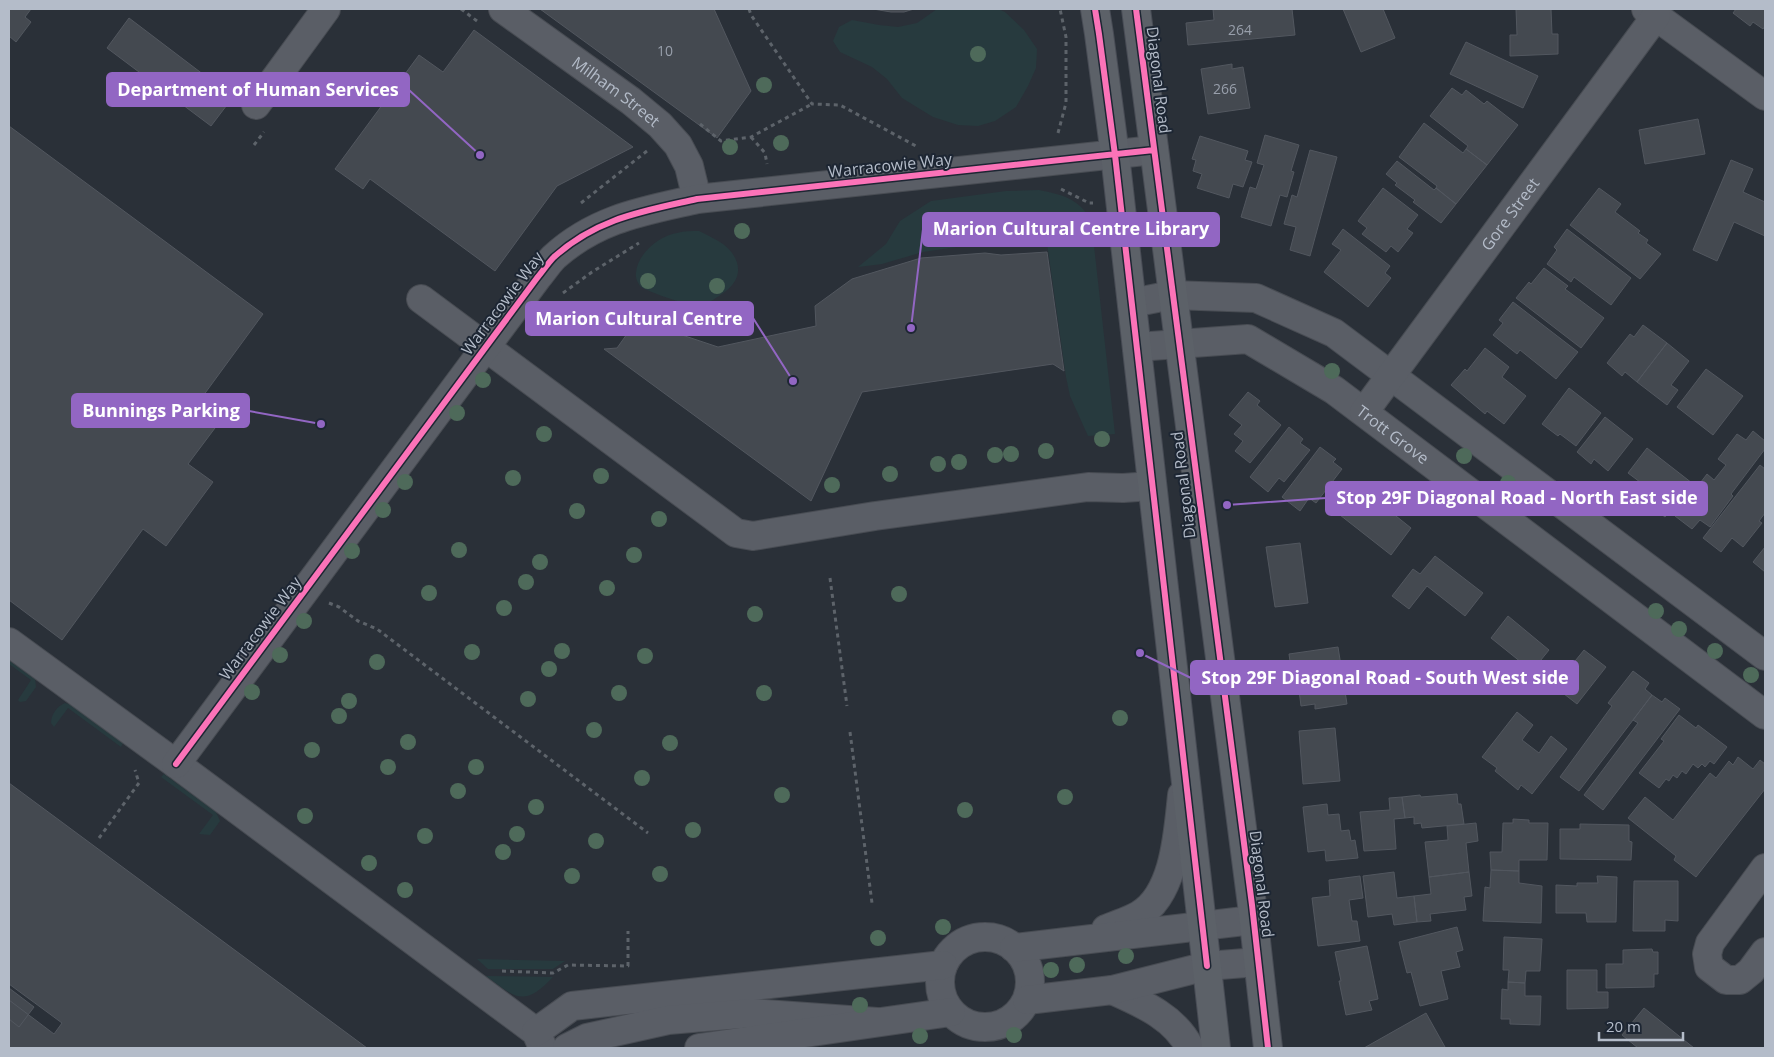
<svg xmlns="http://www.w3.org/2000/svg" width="1774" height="1057" viewBox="0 0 1774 1057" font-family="'Open Sans',sans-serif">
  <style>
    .green { fill: #273a3e }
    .building { fill: #444950; stroke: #52575f }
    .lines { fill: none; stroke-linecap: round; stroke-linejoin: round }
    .minor-casing { stroke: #484c53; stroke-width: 30 }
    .major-casing { stroke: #484c55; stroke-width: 30 }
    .path { stroke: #5d636a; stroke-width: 3; stroke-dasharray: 4 4; stroke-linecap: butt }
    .minor { stroke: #5a5e66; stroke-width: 28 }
    .major { stroke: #5c6168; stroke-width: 28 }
    .cycleway-casing { stroke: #1d2633; stroke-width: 9 }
    .cycleway { stroke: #fb73b8; stroke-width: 6 }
    .tree { fill: #4e6a5a }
    .labels { text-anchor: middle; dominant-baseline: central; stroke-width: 4; stroke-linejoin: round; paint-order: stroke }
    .number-label { font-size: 14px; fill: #989fab }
    .street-label { font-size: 16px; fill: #b4bcc9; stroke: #1d2633 }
    .leader { fill: none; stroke: #9266c3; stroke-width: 2 }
    .callout-dot { fill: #9266c3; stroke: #1d2633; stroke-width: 2 }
    .callout { fill: #9266c3; stroke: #9266c3; stroke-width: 2 }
    .callout-label { font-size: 18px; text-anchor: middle; font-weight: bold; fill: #fff }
  </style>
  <rect width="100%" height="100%" fill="#2a3038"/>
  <path class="green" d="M937,9H998L1005,12L1024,30L1037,49L1036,68L1028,86L1016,107L995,121L978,126L958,125L933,117L902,98L887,79L872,67L840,52L833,41L839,27L852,20L879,25L898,27L917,23Z
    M1039,190C1063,195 1077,198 1091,219L1115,434L1088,436L1070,396L1066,377L1047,243L1010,246L977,244L923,252L882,264L858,267L886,244L900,221L931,201L1006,191Z
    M699,231C707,235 716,239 723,244C741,258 744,277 726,291C718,297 709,303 699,306C691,307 649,292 641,287C638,284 635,277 636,273C637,254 659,236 677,233C684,231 692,231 699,231Z
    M9,660L35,679L36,687L26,701L20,702L18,700L31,680L9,664Z
    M65,703L72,705L123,743L121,747L68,708L54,727L51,723C51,715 57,706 65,703Z
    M164,774L216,812L220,821L210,835L199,834L213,815L161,777Z
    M477,959L565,961L553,969H488Z
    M486,976L553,977C524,1008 516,998 486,976Z"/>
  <path class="building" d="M9,9H31L25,17L31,22L16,42L9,36Z
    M540,9H714L751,91L717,138Z
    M873,9H914L904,12H891Z
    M1213,9H1292L1295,35L1188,45L1186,23L1214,20Z
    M1343,9H1383L1395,38L1361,52Z
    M1516,9H1551L1552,34H1558V54L1510,56V35H1517Z
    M1736,9H1765V26L1763,29L1753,22L1750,26L1733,13Z
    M129,18L233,97L211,126L107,48Z
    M474,30L633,147L557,186L495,271L370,179L363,189L335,169L419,55L443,72Z
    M1466,42L1538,76L1523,108L1450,74Z
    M1232,64V69L1243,67L1250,108L1208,114L1201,69Z
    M1452,88L1462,95L1466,90L1484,104L1487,101L1518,125L1487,165L1466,149L1468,146L1430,116Z
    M1698,119L1705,154L1645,164L1639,130Z
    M1424,123L1463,153L1466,149L1487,165L1456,204L1436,188L1437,186L1399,157Z
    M9,126L263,314L192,411L215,428L188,464L213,482L166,546L143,529L62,640L9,600Z
    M1265,135L1299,145L1291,171L1294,172L1287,197L1280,195L1271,226L1241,217L1250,187L1256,189L1264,165L1257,163Z
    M1200,136L1248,151L1245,160L1252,162L1243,187L1233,184L1229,198L1197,188L1202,174L1193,171L1196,160L1192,159Z
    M1310,150L1337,157L1310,256L1290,250L1296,227L1284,224L1292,195L1297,197Z
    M1731,160L1753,169L1743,192L1765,202V236L1734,222L1717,261L1693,250Z
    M1397,161L1434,190L1436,188L1456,204L1441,223L1413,202L1415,200L1395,185L1397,183L1386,174Z
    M1383,188L1418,215L1407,229L1413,233L1398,252L1391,246L1386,252L1362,234L1367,228L1358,221Z
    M1599,188L1621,204L1615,212L1640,231L1638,233L1648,240L1646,243L1661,254L1640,279L1570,225Z
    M1343,229L1390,266L1385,273L1391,278L1368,307L1324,272L1341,250L1332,244Z
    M1567,229L1631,278L1611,305L1574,277L1571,282L1547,264L1557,250L1554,247Z
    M1047,252L1064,371L1053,364L862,392L811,501L604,349L617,348L637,320L718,347L816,326L815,306L852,279L921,258L985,253L1001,255Z
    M1544,268L1568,286L1565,289L1604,318L1581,348L1516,298L1529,282L1531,284Z
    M1513,302L1578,352L1556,379L1520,350L1517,354L1493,335L1503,323L1499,320Z
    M1643,325L1667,343L1637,382L1625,372L1622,376L1607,363L1630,334L1634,337Z
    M1667,343L1689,361L1671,385L1678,390L1667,405L1637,382Z
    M1485,348L1509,367L1502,377L1526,396L1504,424L1487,411L1485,414L1451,385L1465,369L1467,371Z
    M1706,369L1743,396L1713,435L1677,407Z
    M1569,388L1601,413L1576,446L1560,434L1558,436L1542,424Z
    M1248,392L1260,401L1257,405L1281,425L1250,463L1235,451L1243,441L1234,434L1242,425L1229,415Z
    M1605,417L1633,439L1608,471L1594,459L1591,464L1577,452Z
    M1289,427L1303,439L1300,443L1310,450L1284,482L1279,478L1268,492L1250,477Z
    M1753,431L1765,441V449L1731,494L1733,496L1710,527L1700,520L1692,529L1675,516L1707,474L1714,480L1726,465L1718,459L1737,434L1746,440Z
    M1320,447L1336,459L1333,462L1342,469L1316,503L1309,498L1300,511L1282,497Z
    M1647,448L1692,483L1665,517L1644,501L1652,491L1628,473Z
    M1760,465L1765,469V513L1759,521L1762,523L1743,547L1732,538L1721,552L1703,538Z
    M1361,488L1411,528L1391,555L1340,515Z
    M1300,543L1308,603L1275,607L1266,547Z
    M1765,547V572L1753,562Z
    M1435,556L1483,593L1465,616L1427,586L1409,609L1392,596L1413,569L1420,574Z
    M1508,616L1549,650L1532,671L1491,638Z
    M1338,647L1347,704L1315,709V704L1301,706L1299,690L1294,691L1289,654Z
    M1584,650L1606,667L1577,704L1546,680L1558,664L1567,671Z
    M1633,671L1649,683L1645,689L1652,695L1579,791L1560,777L1612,706L1608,703Z
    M1652,695L1662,702L1665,698L1680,709L1603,810L1584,795L1638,723L1633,720Z
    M1517,712L1533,725L1522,740L1539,753L1551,736L1567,749L1532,794L1521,785L1518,790L1495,771L1497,768L1482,757Z
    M1679,715L1696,728L1698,725L1727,747L1714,764L1710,761L1705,767L1702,764L1698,768L1693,764L1686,774L1682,771L1677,778L1673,775L1669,781L1666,779L1659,788L1639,773L1664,741L1661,739Z
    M1335,728L1340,781L1303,784L1299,731Z
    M1738,757L1753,769L1760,760L1765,764V789L1696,877L1674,860L1676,856L1628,818L1645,797L1673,820L1710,773L1716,778L1729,761L1733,765Z
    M9,783L367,1048H9V1000L54,1034L62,1023L9,984Z
    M1457,794L1458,804H1461L1464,824L1422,828L1421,823L1414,824V817L1405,818L1402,797L1420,795L1421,797Z
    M1402,797L1405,818L1394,819L1396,849L1364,851L1360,812L1390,810L1389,798Z
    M1327,804L1328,815L1339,814L1341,831L1349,830L1351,841L1355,840L1358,858L1326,861L1325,850L1308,852L1303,807Z
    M1513,819L1529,820V823H1548L1547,860H1519V871L1491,870L1490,852H1502L1503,823H1513Z
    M1476,823L1478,841L1466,843L1469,872L1429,877L1425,842L1448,840L1447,826Z
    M1580,824L1629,825V841L1632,842L1631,860L1560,859V829H1580Z
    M1491,870L1519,871V883L1542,886L1541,923L1483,921L1485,887L1490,888Z
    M1394,872L1397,898L1414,896L1417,922L1394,925L1392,914L1368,917L1363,876Z
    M1469,872L1472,896L1464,897L1466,910L1430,914L1431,921L1417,922L1414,896L1431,894L1429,877Z
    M1360,876L1363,898L1349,900L1352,921H1357L1360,941L1318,946L1312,898L1330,896L1329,880Z
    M1597,876L1617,877L1616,922H1587L1586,913H1556V885L1577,886V883H1598Z
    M1634,881H1678V921L1665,920V931H1633Z
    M1457,927L1463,950L1456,952L1460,967L1441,971L1448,999L1420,1006L1411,972L1407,973L1399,942Z
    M1504,937L1542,939L1540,971H1526L1525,983L1508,982L1509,970H1503Z
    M1367,946L1378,999L1369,1001L1372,1010L1346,1015L1339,981H1341L1335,952Z
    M1652,949L1653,952H1658V974H1654V987L1606,988V964H1623V950Z
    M1567,970H1597V992H1608V1008L1567,1009Z
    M1508,982L1525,983V996H1541L1540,1025L1510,1024V1019H1501L1502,989L1508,990Z
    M9,988L34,1007L19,1027L9,1019Z
    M1644,1008L1694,1048H1638L1622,1035Z
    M1426,1013L1445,1047L1442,1048H1364Z"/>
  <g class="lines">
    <defs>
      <g id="minor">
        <path id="s1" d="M503,9L631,101L660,125L678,145L689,166L697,199"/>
        <path d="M1646,9L1765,96"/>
        <path d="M256,105L326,9"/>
        <path d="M421,299L736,533L753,536L875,516L1088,487L1123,488L1152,486"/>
        <path d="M1132,303L1172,295L1256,298L1334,333L1765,656"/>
        <path id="s2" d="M1137,347L1248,339L1334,390L1765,715"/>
        <path id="s3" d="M1364,412L1656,16"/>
        <path d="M9,642L176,764L536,1032L543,1048"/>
        <path d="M176,764L537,278C543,271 548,263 554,257C597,218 644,211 697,199L1154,150"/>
        <path d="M1765,868L1710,943L1707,954L1709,967L1726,980H1740L1751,971L1765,952"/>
        <path d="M1106,929C1117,924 1129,921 1139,915C1175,894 1178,832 1182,795"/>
        <circle cx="985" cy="982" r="45"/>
        <path d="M1014,948L1253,920"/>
        <path d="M1112,990C1141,1003 1175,1017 1190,1048"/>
        <path d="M1027,1000L1112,990L1207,966L1258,962"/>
        <path d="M536,1032L572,1006L943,965"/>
        <path d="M567,1048L587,1038L668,1020L752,1013L877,1022"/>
        <path d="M699,1048L951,1012"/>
      </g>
      <path id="major" d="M1095,9L1099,34L1115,155L1216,1048
        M1136,9L1252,905L1268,1048"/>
    </defs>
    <use href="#minor" class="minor-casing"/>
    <use href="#major" class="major-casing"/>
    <path class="path" d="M461,9L477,21
      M749,9L751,15L812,104L840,105L916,146
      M700,124L721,141L751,137L812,104
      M1058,133L1066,103V37L1060,9
      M751,137L765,153L767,164
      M254,145L264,132
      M1061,189L1089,203H1093
      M581,203L647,151
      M563,293L592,272L639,243
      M830,578L847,706
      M329,603L339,607L358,621L377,629L648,833
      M850,732L872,903
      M99,838L139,783L135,770
      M876,931L878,945
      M502,971L553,973L568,965L628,966V931"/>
    <use href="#minor" class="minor"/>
    <use href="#major" class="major"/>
    <defs>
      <path id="cycleway" d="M1095,9L1099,34L1115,155L1207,966
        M1136,9L1252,905L1268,1048
        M176,764L537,278C543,271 548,263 554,257C597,218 644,211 697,199L1154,150"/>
    </defs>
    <use href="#cycleway" class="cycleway-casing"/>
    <use href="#cycleway" class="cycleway"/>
  </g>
  <g class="tree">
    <circle cx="978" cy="54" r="8"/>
    <circle cx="764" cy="85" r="8"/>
    <circle cx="781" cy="143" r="8"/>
    <circle cx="730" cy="147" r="8"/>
    <circle cx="742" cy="231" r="8"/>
    <circle cx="648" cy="281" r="8"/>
    <circle cx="717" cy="286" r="8"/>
    <circle cx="1332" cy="371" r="8"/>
    <circle cx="483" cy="380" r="8"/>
    <circle cx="457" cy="413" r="8"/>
    <circle cx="544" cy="434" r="8"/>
    <circle cx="1102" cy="439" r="8"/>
    <circle cx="1046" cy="451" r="8"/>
    <circle cx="1011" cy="454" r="8"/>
    <circle cx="995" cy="455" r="8"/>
    <circle cx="1464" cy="456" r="8"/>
    <circle cx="959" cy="462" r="8"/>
    <circle cx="938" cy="464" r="8"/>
    <circle cx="890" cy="474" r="8"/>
    <circle cx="601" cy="476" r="8"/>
    <circle cx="513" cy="478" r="8"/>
    <circle cx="405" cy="482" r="8"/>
    <circle cx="1508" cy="483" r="8"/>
    <circle cx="832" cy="485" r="8"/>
    <circle cx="383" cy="510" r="8"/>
    <circle cx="577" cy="511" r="8"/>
    <circle cx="659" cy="519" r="8"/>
    <circle cx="459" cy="550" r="8"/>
    <circle cx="352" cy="551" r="8"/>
    <circle cx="634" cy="555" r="8"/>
    <circle cx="540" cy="562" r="8"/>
    <circle cx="526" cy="582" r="8"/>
    <circle cx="607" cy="588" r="8"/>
    <circle cx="429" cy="593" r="8"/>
    <circle cx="899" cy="594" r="8"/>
    <circle cx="504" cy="608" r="8"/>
    <circle cx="1656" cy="611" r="8"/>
    <circle cx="755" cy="614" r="8"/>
    <circle cx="304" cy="621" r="8"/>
    <circle cx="1679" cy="629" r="8"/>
    <circle cx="562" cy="651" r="8"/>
    <circle cx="1715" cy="651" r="8"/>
    <circle cx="472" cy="652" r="8"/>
    <circle cx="280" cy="655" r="8"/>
    <circle cx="645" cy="656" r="8"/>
    <circle cx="377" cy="662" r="8"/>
    <circle cx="549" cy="669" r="8"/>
    <circle cx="1751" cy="675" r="8"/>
    <circle cx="252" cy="692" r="8"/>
    <circle cx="619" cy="693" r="8"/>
    <circle cx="764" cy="693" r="8"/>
    <circle cx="528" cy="699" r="8"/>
    <circle cx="349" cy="701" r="8"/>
    <circle cx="339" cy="716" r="8"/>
    <circle cx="1120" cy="718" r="8"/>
    <circle cx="594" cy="730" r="8"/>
    <circle cx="408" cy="742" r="8"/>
    <circle cx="670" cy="743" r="8"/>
    <circle cx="312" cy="750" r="8"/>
    <circle cx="388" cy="767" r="8"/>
    <circle cx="476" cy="767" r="8"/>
    <circle cx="642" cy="778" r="8"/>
    <circle cx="458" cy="791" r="8"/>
    <circle cx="782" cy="795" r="8"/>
    <circle cx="1065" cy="797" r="8"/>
    <circle cx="536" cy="807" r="8"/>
    <circle cx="965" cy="810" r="8"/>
    <circle cx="305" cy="816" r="8"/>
    <circle cx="693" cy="830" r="8"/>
    <circle cx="517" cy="834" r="8"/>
    <circle cx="425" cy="836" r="8"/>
    <circle cx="596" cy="841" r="8"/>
    <circle cx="503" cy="852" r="8"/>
    <circle cx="369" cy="863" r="8"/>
    <circle cx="660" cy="874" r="8"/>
    <circle cx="572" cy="876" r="8"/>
    <circle cx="405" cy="890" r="8"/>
    <circle cx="943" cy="927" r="8"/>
    <circle cx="878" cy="938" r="8"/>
    <circle cx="1126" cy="956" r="8"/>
    <circle cx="1077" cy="965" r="8"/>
    <circle cx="1051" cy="970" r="8"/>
    <circle cx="860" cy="1005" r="8"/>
    <circle cx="1014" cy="1035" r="8"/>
    <circle cx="920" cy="1036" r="8"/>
  </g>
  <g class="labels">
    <g class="number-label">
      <text x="1240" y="29">264</text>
      <text x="665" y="50">10</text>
      <text x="1225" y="88">266</text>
    </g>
    <g class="street-label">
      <text transform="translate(1159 80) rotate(83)">Diagonal Road</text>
      <text stroke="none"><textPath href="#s1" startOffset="140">Milham Street</textPath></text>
      <text transform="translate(890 165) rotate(-6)">Warracowie Way</text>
      <text stroke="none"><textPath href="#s3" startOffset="246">Gore Street</textPath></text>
      <text transform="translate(502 303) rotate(-53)">Warracowie Way</text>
      <text stroke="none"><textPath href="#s2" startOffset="285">Trott Grove</textPath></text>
      <text transform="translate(1183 485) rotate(-97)">Diagonal Road</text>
      <text transform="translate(260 628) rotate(-53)">Warracowie Way</text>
      <text transform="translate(1262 884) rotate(83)">Diagonal Road</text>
    </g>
  </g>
  <path class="leader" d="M480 155L409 90M911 328L923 229M793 381L753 318M321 424L249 411M1227 505L1326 498M1140 653L1191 678"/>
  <g class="callout-dot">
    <circle cx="480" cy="155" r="5"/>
    <circle cx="911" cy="328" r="5"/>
    <circle cx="793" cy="381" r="5"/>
    <circle cx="321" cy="424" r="5"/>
    <circle cx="1227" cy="505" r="5"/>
    <circle cx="1140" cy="653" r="5"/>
  </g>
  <g class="callout">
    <rect x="107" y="73" width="302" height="33" rx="5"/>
    <rect x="923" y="213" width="296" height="33" rx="5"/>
    <rect x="526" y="302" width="227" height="33" rx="5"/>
    <rect x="72" y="394" width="177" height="33" rx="5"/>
    <rect x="1326" y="482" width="381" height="33" rx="5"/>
    <rect x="1191" y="661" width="387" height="33" rx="5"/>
  </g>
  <g class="callout-label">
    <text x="258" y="96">Department of Human Services</text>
    <text x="1071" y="235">Marion Cultural Centre Library</text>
    <text x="639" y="325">Marion Cultural Centre</text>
    <text x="161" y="417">Bunnings Parking</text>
    <text x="1517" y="504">Stop 29F Diagonal Road - North East side</text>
    <text x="1385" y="684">Stop 29F Diagonal Road - South West side</text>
  </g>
  <rect width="1774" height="1057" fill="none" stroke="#b4bcc9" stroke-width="20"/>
  <path d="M1599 1032v8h84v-8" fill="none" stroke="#b4bcc9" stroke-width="2.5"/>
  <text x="1606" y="1032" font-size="15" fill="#b4bcc9" stroke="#1d2633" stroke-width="4" paint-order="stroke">20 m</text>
</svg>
